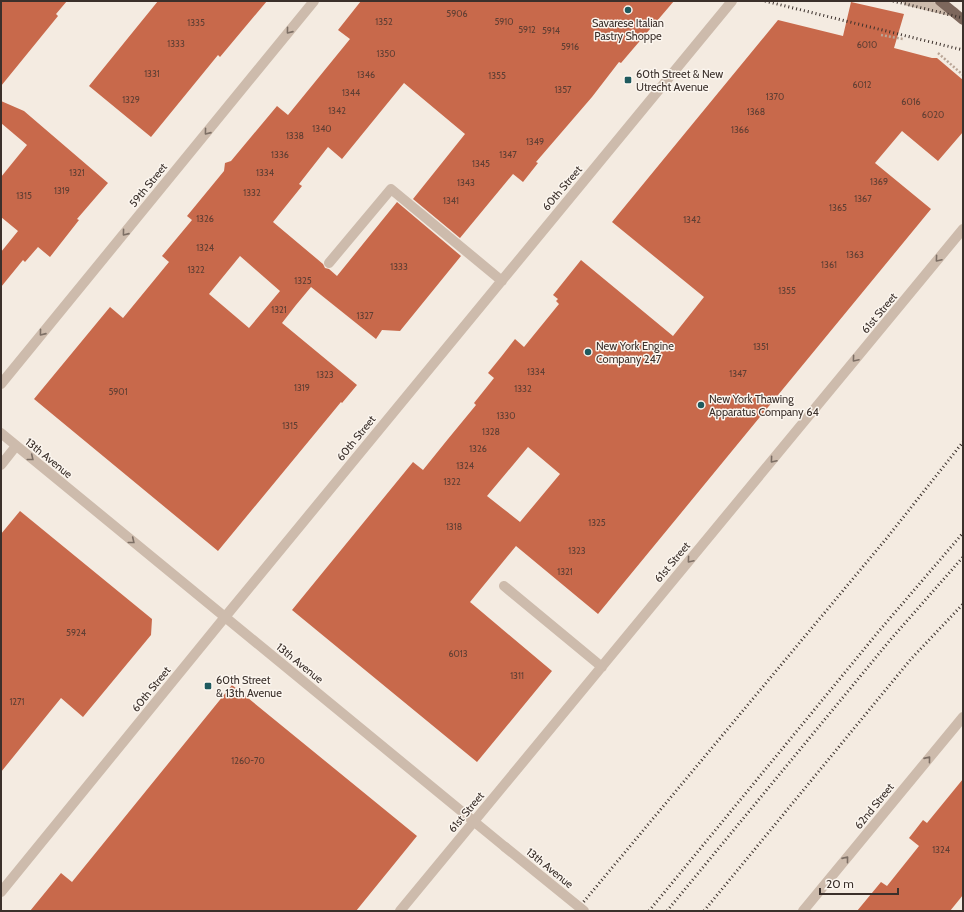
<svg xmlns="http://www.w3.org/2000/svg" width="964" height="912" viewBox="0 0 964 912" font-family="Cabin,sans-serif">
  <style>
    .building { fill: #c8694b; fill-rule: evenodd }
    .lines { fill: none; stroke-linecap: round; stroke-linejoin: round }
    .path { stroke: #b9a596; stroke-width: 2.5; stroke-dasharray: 2 2; stroke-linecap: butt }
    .minor { stroke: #cdbbac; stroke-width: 10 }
    .major { stroke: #7d675c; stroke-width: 10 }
    .rail { stroke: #3b302b; stroke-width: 3; stroke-dasharray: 1 3; stroke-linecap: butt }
    .minor-bridge { stroke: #cdbbac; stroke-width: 10 }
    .oneway { stroke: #7d6f65 }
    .poi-dot { fill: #1f5a5e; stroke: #fbf5ee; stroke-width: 1.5 }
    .labels { text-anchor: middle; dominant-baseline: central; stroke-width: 3; stroke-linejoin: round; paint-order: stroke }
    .number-label { font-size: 9px; fill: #5e3e33 }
    .poi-label { font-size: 11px; fill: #3b302b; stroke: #fbf5ee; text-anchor: start }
    .street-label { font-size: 11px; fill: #3b302b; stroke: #fbf5ee }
  </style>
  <rect width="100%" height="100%" fill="#f4ebe1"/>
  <path class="building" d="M1,1H67L56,14L58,16L1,86Z
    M158,1H267L220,57L218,55L151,137L89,86Z
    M361,1H674L621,63L619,62L592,97L536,162L538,163L523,182L513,174L460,238L413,199L465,134L404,83L342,159L328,147L299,184L302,186L273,222L323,264L325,268L329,269L337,276L397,202L461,256L400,331L382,330L376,339L311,287L296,305L282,323L357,385L342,403L341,402L218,551L34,399L110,307L123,318L169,262L162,256L192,220L187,216L224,171L225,163L231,161L277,106L288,115L350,39L338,30ZM240,256L280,291L249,328L209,294Z
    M851,2L904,14L894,48L932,58H937L963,80V132L938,161L902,131L875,163L931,209L598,614L516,546L470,602L552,671L477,762L292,610L413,462L423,470L448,439L476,405L474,403L494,378L488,373L501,357L515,339L524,347L559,304L556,301L558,299L553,295L581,260L673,336L704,297L612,222L778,20L843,36ZM528,447L560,474L520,522L487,496Z
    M1,101L24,111L108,183L77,219L79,220L50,257L38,247L25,262L23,260L1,287V252L18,231L1,217V177L27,145L1,123Z
    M20,511L152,619L151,635L83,717L61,698L1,772V534Z
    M232,685L417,836L356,911H30L61,873L72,882Z
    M963,779V895L950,911H857L881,882L887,886L919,846L909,838L923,820L927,823Z"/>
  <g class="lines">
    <path class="path" d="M881,35L903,39
      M938,53L963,75"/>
    <path class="minor" d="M908,1L954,12
      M329,263L391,189L502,281
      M1,384L314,1
      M1,433L505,847
      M1,465L16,446
      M504,586L602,667
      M1,892L225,617L732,1
      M400,911L963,229
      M803,911L963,717"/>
    <path class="major" d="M940,1L963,20"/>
    <path class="rail" d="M765,1L963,50
      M893,1L963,18
      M576,911L886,539L963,442
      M649,911L879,631L963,533
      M667,911L891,639L963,557
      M704,911L911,659L963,604"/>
    <path class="minor-bridge" d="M505,847L584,911"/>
  </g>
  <defs><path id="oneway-chevron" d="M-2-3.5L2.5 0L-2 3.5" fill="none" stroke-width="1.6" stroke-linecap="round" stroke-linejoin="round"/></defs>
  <g class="oneway">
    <use href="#oneway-chevron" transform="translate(289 31) rotate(129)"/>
    <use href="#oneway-chevron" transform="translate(207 132) rotate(129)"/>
    <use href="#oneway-chevron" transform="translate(125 233) rotate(129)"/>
    <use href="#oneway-chevron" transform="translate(938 259) rotate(130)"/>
    <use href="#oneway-chevron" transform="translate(42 333) rotate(129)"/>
    <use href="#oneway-chevron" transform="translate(855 359) rotate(130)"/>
    <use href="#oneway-chevron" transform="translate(31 458) rotate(39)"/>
    <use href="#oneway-chevron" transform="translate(773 460) rotate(130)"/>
    <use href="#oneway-chevron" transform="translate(132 541) rotate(39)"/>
    <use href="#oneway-chevron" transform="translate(690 560) rotate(130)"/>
    <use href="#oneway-chevron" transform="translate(928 759) rotate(-51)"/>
    <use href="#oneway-chevron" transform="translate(846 859) rotate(-51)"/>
  </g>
  <g class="poi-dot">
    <circle cx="628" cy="10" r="4"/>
    <rect x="624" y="76" width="8" height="8" rx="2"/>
    <circle cx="588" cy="352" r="4"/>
    <circle cx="701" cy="405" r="4"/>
    <rect x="204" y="682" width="8" height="8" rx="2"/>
  </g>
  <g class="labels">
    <g class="number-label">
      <text x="457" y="13">5906</text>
      <text x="384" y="21">1352</text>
      <text x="504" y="21">5910</text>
      <text x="196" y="22">1335</text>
      <text x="527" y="29">5912</text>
      <text x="551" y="30">5914</text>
      <text x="176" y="43">1333</text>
      <text x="867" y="44">6010</text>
      <text x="570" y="46">5916</text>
      <text x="386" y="53">1350</text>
      <text x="152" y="73">1331</text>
      <text x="366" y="74">1346</text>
      <text x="497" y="75">1355</text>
      <text x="862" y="84">6012</text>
      <text x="563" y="89">1357</text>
      <text x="351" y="92">1344</text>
      <text x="775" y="96">1370</text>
      <text x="131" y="99">1329</text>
      <text x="911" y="101">6016</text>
      <text x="337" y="110">1342</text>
      <text x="756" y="111">1368</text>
      <text x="933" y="114">6020</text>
      <text x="322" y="128">1340</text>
      <text x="740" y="129">1366</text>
      <text x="295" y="135">1338</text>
      <text x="535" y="141">1349</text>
      <text x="280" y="154">1336</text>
      <text x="508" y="154">1347</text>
      <text x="481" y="163">1345</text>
      <text x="77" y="172">1321</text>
      <text x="265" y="172">1334</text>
      <text x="879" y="181">1369</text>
      <text x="466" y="182">1343</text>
      <text x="62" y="190">1319</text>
      <text x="252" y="192">1332</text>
      <text x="24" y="195">1315</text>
      <text x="863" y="198">1367</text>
      <text x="451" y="200">1341</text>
      <text x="838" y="207">1365</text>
      <text x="205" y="218">1326</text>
      <text x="692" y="219">1342</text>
      <text x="205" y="247">1324</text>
      <text x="855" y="254">1363</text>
      <text x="829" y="264">1361</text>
      <text x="399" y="266">1333</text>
      <text x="196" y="269">1322</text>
      <text x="303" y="280">1325</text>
      <text x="787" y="290">1355</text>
      <text x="279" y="309">1321</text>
      <text x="365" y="315">1327</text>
      <text x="761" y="346">1351</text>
      <text x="536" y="371">1334</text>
      <text x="738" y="373">1347</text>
      <text x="325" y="374">1323</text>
      <text x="302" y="387">1319</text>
      <text x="523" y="388">1332</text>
      <text x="118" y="391">5901</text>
      <text x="506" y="415">1330</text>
      <text x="290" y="425">1315</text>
      <text x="491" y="431">1328</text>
      <text x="478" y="448">1326</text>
      <text x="465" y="465">1324</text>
      <text x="452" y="481">1322</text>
      <text x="597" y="522">1325</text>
      <text x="454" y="526">1318</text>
      <text x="577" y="550">1323</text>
      <text x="565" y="571">1321</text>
      <text x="76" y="632">5924</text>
      <text x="458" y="653">6013</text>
      <text x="517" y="675">1311</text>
      <text x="17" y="701">1271</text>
      <text x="248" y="760">1260-70</text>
      <text x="941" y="849">1324</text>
    </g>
    <g class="poi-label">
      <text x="628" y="23" text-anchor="middle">Savarese Italian<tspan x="628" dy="13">Pastry Shoppe</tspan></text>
      <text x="636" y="74">60th Street &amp; New<tspan x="636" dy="13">Utrecht Avenue</tspan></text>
      <text x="596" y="346">New York Engine<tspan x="596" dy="13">Company 247</tspan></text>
      <text x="709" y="399">New York Thawing<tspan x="709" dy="13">Apparatus Company 64</tspan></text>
      <text x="216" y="680">60th Street<tspan x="216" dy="13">&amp; 13th Avenue</tspan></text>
    </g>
    <g class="street-label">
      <text transform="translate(148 185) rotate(-51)">59th Street</text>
      <text transform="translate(562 188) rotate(-50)">60th Street</text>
      <text transform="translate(879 313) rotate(-50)">61st Street</text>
      <text transform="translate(356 438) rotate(-51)">60th Street</text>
      <text transform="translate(49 458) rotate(39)">13th Avenue</text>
      <text transform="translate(672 562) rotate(-50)">61st Street</text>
      <text transform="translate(300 663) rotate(39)">13th Avenue</text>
      <text transform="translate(151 689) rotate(-51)">60th Street</text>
      <text transform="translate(874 806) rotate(-51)">62nd Street</text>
      <text transform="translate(466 812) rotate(-50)">61st Street</text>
      <text transform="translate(550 868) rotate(39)">13th Avenue</text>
    </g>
  </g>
  <rect width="964" height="912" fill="none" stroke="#3b302b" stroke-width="4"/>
  <path d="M820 888v6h78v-6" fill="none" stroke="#3b302b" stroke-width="2"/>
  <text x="826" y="888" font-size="12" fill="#3b302b" stroke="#fbf5ee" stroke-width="3" paint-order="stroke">20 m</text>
</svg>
